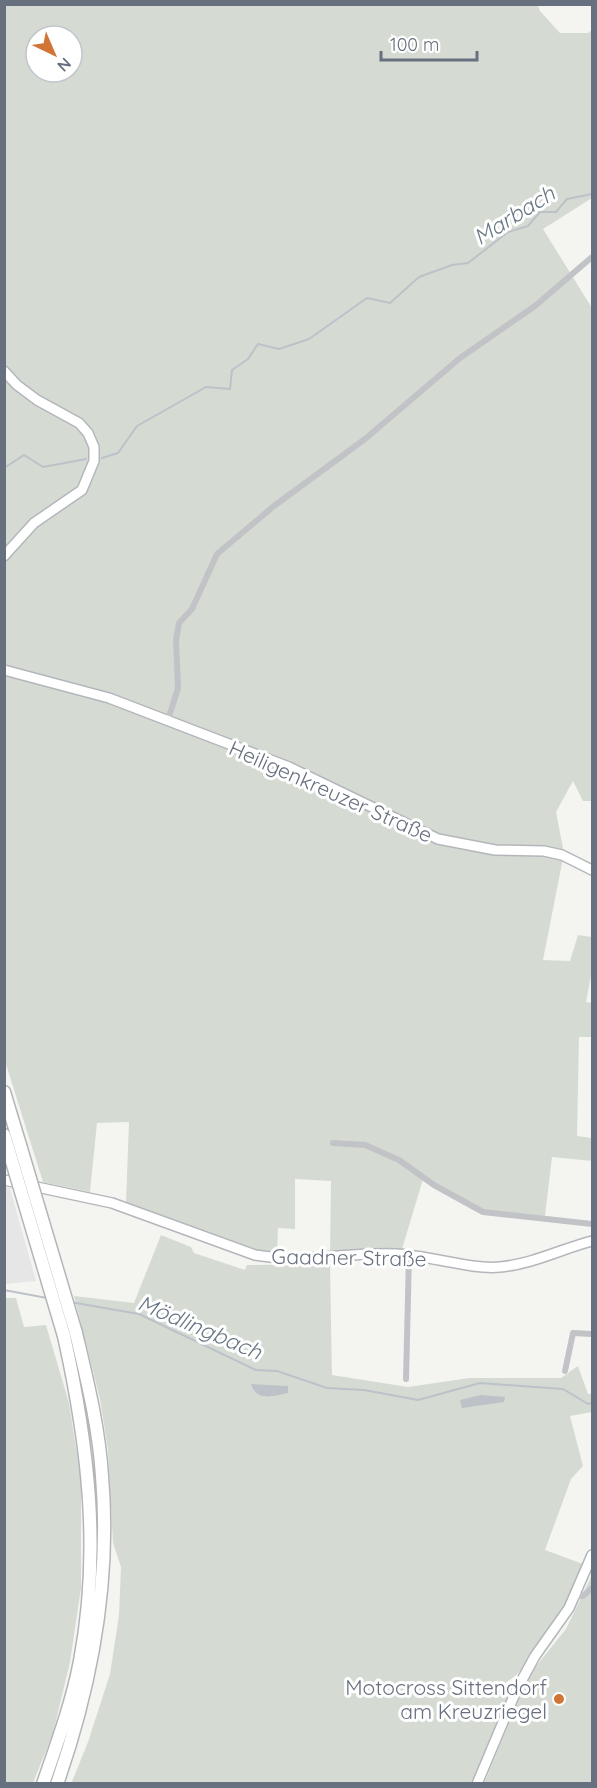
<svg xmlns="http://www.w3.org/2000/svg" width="597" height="1788" viewBox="0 0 597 1788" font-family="Quicksand,sans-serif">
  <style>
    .built { fill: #e5e6e5 }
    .green { fill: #d5dbd3; fill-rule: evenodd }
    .water { fill: #bcc2c8 }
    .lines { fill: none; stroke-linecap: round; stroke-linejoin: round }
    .stream { stroke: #bcc2c8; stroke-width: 2 }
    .secondary-casing { stroke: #b3b6bb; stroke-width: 12 }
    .highway-casing { stroke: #b3b5b9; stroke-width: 15 }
    .street { stroke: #c1c3c6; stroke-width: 6 }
    .secondary { stroke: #fff; stroke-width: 9 }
    .highway { stroke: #fff; stroke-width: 12 }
    .highway-bridge-casing { stroke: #b3b5b9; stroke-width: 15; stroke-linecap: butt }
    .highway-bridge { stroke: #fff; stroke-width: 12 }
    .poi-dot { fill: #d07536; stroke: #fff; stroke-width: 2 }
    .labels { text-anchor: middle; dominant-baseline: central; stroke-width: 6; stroke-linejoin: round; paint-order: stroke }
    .street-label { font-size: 21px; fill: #67707f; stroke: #fff }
    .poi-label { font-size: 21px; fill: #67707f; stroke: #fff; text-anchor: end }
    .water-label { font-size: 22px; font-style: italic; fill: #687783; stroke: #fff }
  </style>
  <rect width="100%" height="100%" fill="#f4f5f1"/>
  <path class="built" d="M4,1187L10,1188L36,1281L5,1284Z"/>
  <path class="green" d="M537,4L540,11L560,33H588L592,30V198L543,229L592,308V801H583L573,781L556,812L564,853L543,960L570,961L578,935L592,937V971L586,1002L592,1003V1037H579L577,1136L592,1138V1161L552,1157L545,1216L485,1211L424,1176L402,1249L330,1255L331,1181L295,1179V1229L278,1228L277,1255L252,1250L126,1202L129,1122L97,1123L90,1192L43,1182L4,1058V5ZM36,36H72V72H36Z
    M161,1235L191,1247L194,1253L245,1270L247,1265L330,1264L332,1375L408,1387L469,1378H561L578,1366L588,1394H592V1412L570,1416L583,1466L571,1479L545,1550L583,1564C572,1595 536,1668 506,1682L508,1700L471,1783L71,1784L88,1742L110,1674L119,1615L121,1567L113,1543L108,1450L100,1399L74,1296L134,1303Z
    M4,1298H16L24,1327L46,1325L69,1403L81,1480V1588L70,1662L53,1733L33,1783H5Z
    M592,1575V1783L484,1784L528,1676L566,1629Z"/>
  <path class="water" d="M251,1384L288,1386V1393C274,1396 256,1402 251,1384Z
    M481,1395L505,1397L504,1402L462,1408L460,1400Z"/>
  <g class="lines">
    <path class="stream" d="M102,458L118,453L137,426L206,387L230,389L232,370L248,359L258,344L279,349L309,339L367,298L390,303L419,277L452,265L468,263L508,232L528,226L540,212H556L567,199L592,194
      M4,468L24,455L43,467L86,459
      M4,1290L47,1298
      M70,1302L139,1314L256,1370L277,1371L327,1388L364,1390L418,1400L480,1383L563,1389L588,1404L592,1403"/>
    <defs>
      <path id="secondary" d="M4,371L17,385L37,400L79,423L88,433L94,447V461L82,490L34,523L4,556
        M4,670L109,698L289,767L438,839L495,850L544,851L562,855L592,870
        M4,1180L112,1203L255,1255C303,1263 348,1252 396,1254C428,1255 471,1270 500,1267C533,1264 561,1249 592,1241
        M477,1784L516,1691L535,1656L569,1608L592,1555"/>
      <path id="highway" d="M4,1092L20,1145
        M4,1135L8,1148
        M43,1784C57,1743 72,1703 80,1661C101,1551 88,1444 64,1336
        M57,1784C92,1684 111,1582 102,1476C99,1427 87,1380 76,1333"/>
    </defs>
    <use href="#secondary" class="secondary-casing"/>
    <use href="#highway" class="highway-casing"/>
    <path class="street" d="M168,720L178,688L176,640L179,623L192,609L217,554L274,506L365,439L460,358L535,306L592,257
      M333,1143L365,1145L399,1160L434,1185L483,1212L592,1224
      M565,1371L573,1333L592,1334
      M406,1379L409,1255
      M575,1596H583L592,1588"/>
    <use href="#secondary" class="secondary"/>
    <use href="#highway" class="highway"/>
    <defs>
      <path id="highway-bridge" d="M20,1145L76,1333
        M8,1148L64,1336"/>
    </defs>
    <use href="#highway-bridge" class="highway-bridge-casing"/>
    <use href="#highway-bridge" class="highway-bridge"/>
  </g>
  <circle class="poi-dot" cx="559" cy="1699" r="6"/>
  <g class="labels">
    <g class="street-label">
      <text transform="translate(331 791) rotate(24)">Heiligenkreuzer Straße</text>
      <text transform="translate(349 1257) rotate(1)">Gaadner Straße</text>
    </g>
    <g class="poi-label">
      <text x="547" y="1687">Motocross Sittendorf<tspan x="547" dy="24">am Kreuzriegel</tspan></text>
    </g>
    <g class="water-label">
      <text transform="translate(514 215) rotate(-32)">Marbach</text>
      <text transform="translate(200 1327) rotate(23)">Mödlingbach</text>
    </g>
  </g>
  <rect width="597" height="1788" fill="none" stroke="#67707f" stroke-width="12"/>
  <g transform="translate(54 54) rotate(136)"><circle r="28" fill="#ffffff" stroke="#c2c6cc" stroke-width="1.5"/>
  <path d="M0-4.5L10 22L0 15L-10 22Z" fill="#d07536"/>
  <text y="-9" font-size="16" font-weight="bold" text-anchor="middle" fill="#67707f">N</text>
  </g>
  <path d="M381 51v9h96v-9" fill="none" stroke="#67707f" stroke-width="3"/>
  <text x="390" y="51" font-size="18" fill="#67707f" stroke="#ffffff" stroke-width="4.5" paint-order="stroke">100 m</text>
</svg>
